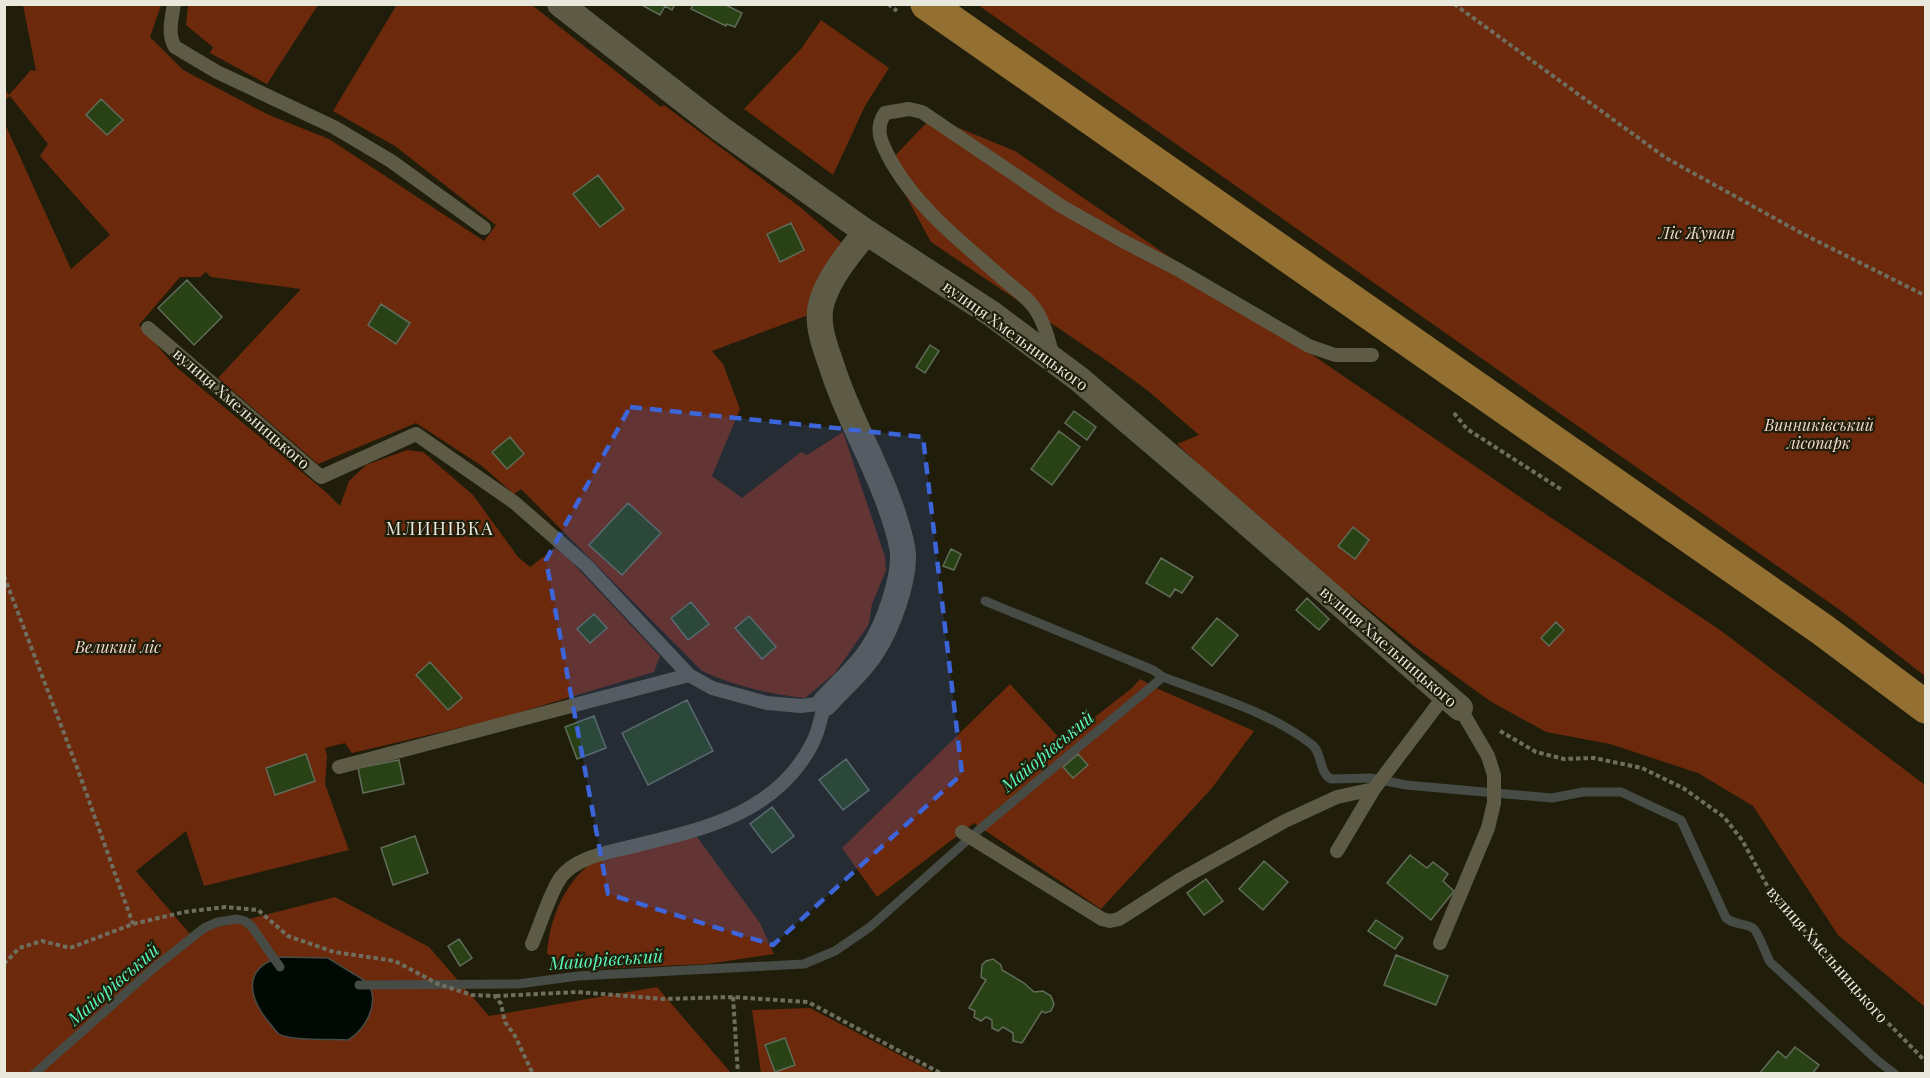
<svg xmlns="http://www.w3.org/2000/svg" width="1930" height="1078" viewBox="0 0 1930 1078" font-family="'Playfair Display',serif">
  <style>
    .green { fill: #6c290c }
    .water { fill: #000904; stroke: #464c45; stroke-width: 1.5 }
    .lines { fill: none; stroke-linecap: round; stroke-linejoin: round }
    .stream { stroke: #464c45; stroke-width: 9 }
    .building { fill: #294215; stroke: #606c59; stroke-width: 1.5 }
    .path { stroke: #6f6e5e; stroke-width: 4; stroke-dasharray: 4.5 3; stroke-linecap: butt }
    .service { stroke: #5d5b46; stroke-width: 14 }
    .minor { stroke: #5d5b46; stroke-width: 26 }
    .primary { stroke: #946f32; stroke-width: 33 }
    .marked { fill: #3c65d9; fill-opacity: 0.2; stroke: #3c65d9; stroke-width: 4.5; stroke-dasharray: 12 8; stroke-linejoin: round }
    .labels { text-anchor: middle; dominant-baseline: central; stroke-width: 4.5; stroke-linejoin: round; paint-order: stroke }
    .park-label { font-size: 16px; font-style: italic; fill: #f2d8ce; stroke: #201e0b }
    .street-label { font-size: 16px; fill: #e9e8dc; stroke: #201e0b }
    .neighbourhood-label { font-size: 18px; letter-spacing: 1.5px; fill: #e9e8dc; stroke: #201e0b }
    .water-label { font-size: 18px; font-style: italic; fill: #58f6b9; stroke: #201e0b }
  </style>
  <rect width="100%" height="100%" fill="#201e0b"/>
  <path class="green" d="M23,5H161L150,37L183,70L269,115L329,139L484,241L496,225L395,146L333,111L396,6L395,5H532L661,107L664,105L800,207L844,245L811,314L712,351L723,364L740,409L712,476L742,498L801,452L807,455L843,432L885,557L886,570L872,604L869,624L835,673L805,698C769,694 735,686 702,671L521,489L514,494L482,466L416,423L318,464L218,378L301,289L211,277L206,272L200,277H180L139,325L175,366L327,493L340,506L349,481L366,465L407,450L423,452L473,495L518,557L530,567L555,548L568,558L660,656L654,672L497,719L352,753L345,743L325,748L327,756L325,784L349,850L204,886L186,831L136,871L190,934L335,897L429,947L489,1016L657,987L731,1073H5V124L71,269L110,235L40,156L48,144L10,96L5,100L4,89L9,95L31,70L36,71Z
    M188,5V4L318,5L267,84L210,53L213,47L186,25Z
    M978,5H1925V676L1840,610Z
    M821,20L889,68L865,106L833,175L744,109L801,49Z
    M932,117L1015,151L1028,160L1520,497L1720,630L1925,785V1007L1838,935L1753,806L1698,773L1610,744L1546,732L1490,701L1414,646L1351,595L1346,602L1177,444L1199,435L1147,390L1110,363L931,242L888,163Z
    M1140,679L1154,687L1254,731L1212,788L1101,909L974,823L877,897L842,848L1010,684L1063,742L1132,688Z
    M697,837L760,923L774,954L707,964L564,970L547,953C550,916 566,879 598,858Z
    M810,1008L934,1073H761L752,1010Z"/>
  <path class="water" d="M281,957L328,958L367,982C381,1002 366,1029 348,1040C334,1039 289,1041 279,1034C275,1031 271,1024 267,1020C247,994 244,967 281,957Z"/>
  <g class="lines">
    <path class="stream" d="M985,601L1153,670L1163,677C1213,696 1268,711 1311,744C1323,752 1318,772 1331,779L1371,778L1406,785L1552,798L1583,792H1621L1681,820L1726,918C1734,925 1745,923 1753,928C1758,931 1766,955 1770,962L1878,1061L1895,1074
      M359,985L518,984L578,976L804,964L835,951L870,927L981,828L1163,677
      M34,1074L155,967L204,928L218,922L237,919L245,921L252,927L280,967"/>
  </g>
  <path class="building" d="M640,4H675L672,10L665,6L660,15Z
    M693,4H724L742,13L735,27L727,24L726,26L691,9Z
    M101,99L123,120L107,135L86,115Z
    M598,175L624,209L600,227L573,194Z
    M791,223L804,250L780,262L767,234Z
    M187,280L222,317L194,345L158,308Z
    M381,304L410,323L396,344L368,325Z
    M930,345L939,351L925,373L916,367Z
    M1074,411L1096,427L1087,440L1065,423Z
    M1059,431L1080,447L1052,485L1031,469Z
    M510,437L524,454L507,469L492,452Z
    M628,503L661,533L622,575L589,545Z
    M1353,527L1369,540L1355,559L1338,546Z
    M951,549L961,554L954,570L943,566Z
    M1161,558L1193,577L1182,593L1175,589L1170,597L1146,583Z
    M1307,598L1329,619L1319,630L1296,610Z
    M691,602L709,624L688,640L671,618Z
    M594,614L607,628L590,643L577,629Z
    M749,616L776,647L762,659L735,628Z
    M1217,618L1238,635L1212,666L1192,648Z
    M1556,622L1564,630L1549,646L1541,638Z
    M430,662L462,698L448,710L416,675Z
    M687,700L713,751L648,785L622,733Z
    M594,716L606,748L577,759L565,727Z
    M306,754L315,781L275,795L266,768Z
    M1078,754L1088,765L1073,778L1063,767Z
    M846,759L869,790L843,810L819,780Z
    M399,760L404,784L363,793L358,768Z
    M772,807L794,836L772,853L750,824Z
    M415,836L428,873L393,885L381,848Z
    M1410,855L1427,868L1433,862L1448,874L1443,881L1454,891L1431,920L1387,883Z
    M1264,861L1288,882L1263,910L1239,889Z
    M1206,879L1223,901L1204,915L1187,893Z
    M1376,920L1403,938L1395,949L1368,931Z
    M459,939L472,958L460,966L448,946Z
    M1396,955L1448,976L1436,1005L1384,985Z
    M993,959L1001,965L1002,970L1024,983L1034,992L1043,991L1051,996L1054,1004L1051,1011L1045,1013L1042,1011L1022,1043L1013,1041V1033L1003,1027L998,1031L992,1028V1020L986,1017L981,1021L974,1017L975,1011L969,1008L986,980L981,977L982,965L986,961Z
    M785,1038L795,1065L775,1072L765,1045Z
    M1795,1047L1819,1065L1812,1074H1759L1778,1051L1786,1058Z"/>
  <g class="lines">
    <path class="path" d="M888,4L897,11
      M1454,4L1666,158L1803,234L1926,296
      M1454,413L1467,429L1562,490
      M4,576L78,770L133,924
      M1500,731L1536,752L1564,759L1594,758L1642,768L1683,788L1724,817L1742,840L1769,889L1857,991L1926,1062
      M4,964L19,948L42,941L70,948L133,924L184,912L225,907L258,910L288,936L334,952L395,961L438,984L472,995L495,996L501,1004L505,1022L515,1036L533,1074
      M496,996L578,992L663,999L733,997L808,1002L942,1074
      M733,997L738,1074"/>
    <path class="service" d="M174,4C172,18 167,34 175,47L217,72L334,127L391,161L484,228
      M148,328L321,477L416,434L515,503L586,565L689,675L712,688L767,703L801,706L825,703C821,716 819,730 813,742C776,817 695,831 621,849C601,854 575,859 561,877C550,892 540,926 532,944
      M1053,356C1048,339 1044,320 1033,306C1024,294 1009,285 999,275C960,241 918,208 892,163C883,146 873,131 885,113L909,109L922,112L1061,206L1121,240L1177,269L1309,346L1335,355H1372
      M339,767L689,675
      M962,832L1102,919L1110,921L1119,919L1181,879L1285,821L1337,797L1374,789
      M1337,851L1374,789L1445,695
      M1440,943L1488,828L1494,803V775L1488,756L1460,708"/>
    <path class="minor" d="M560,4L721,129L866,232L992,314L1079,379L1208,489L1460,708
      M825,703C841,685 861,669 873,649C888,626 904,581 903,554C902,541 897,527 893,514C877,464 848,418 832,367C825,346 815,323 822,301C831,274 849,254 866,232"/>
    <path class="primary" d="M927,4L1823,630L1926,707"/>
  </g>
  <path class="marked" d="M630,407L923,437L962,774L773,945L608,894L546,560Z"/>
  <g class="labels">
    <g class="park-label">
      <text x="1697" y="232">Ліс Жупан</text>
      <text x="1819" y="424">Винниківський<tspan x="1819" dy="18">лісопарк</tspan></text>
      <text x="118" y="646">Великий ліс</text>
    </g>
    <g class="street-label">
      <text transform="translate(1016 335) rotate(36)">вулиця Хмельницького</text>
      <text transform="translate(242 408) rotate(41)">вулиця Хмельницького</text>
      <text transform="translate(1389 646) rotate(41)">вулиця Хмельницького</text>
      <text transform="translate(1828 954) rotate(49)">вулиця Хмельницького</text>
    </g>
    <g class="neighbourhood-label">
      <text x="440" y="528">МЛИНІВКА</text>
    </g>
    <g class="water-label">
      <text transform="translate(1047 751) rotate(-40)">Майорівський</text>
      <text transform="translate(606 959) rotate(-4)">Майорівський</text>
      <text transform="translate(113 984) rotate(-41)">Майорівський</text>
    </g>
  </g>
  <rect width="1930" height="1078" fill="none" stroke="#e9e8dc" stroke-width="12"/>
</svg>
